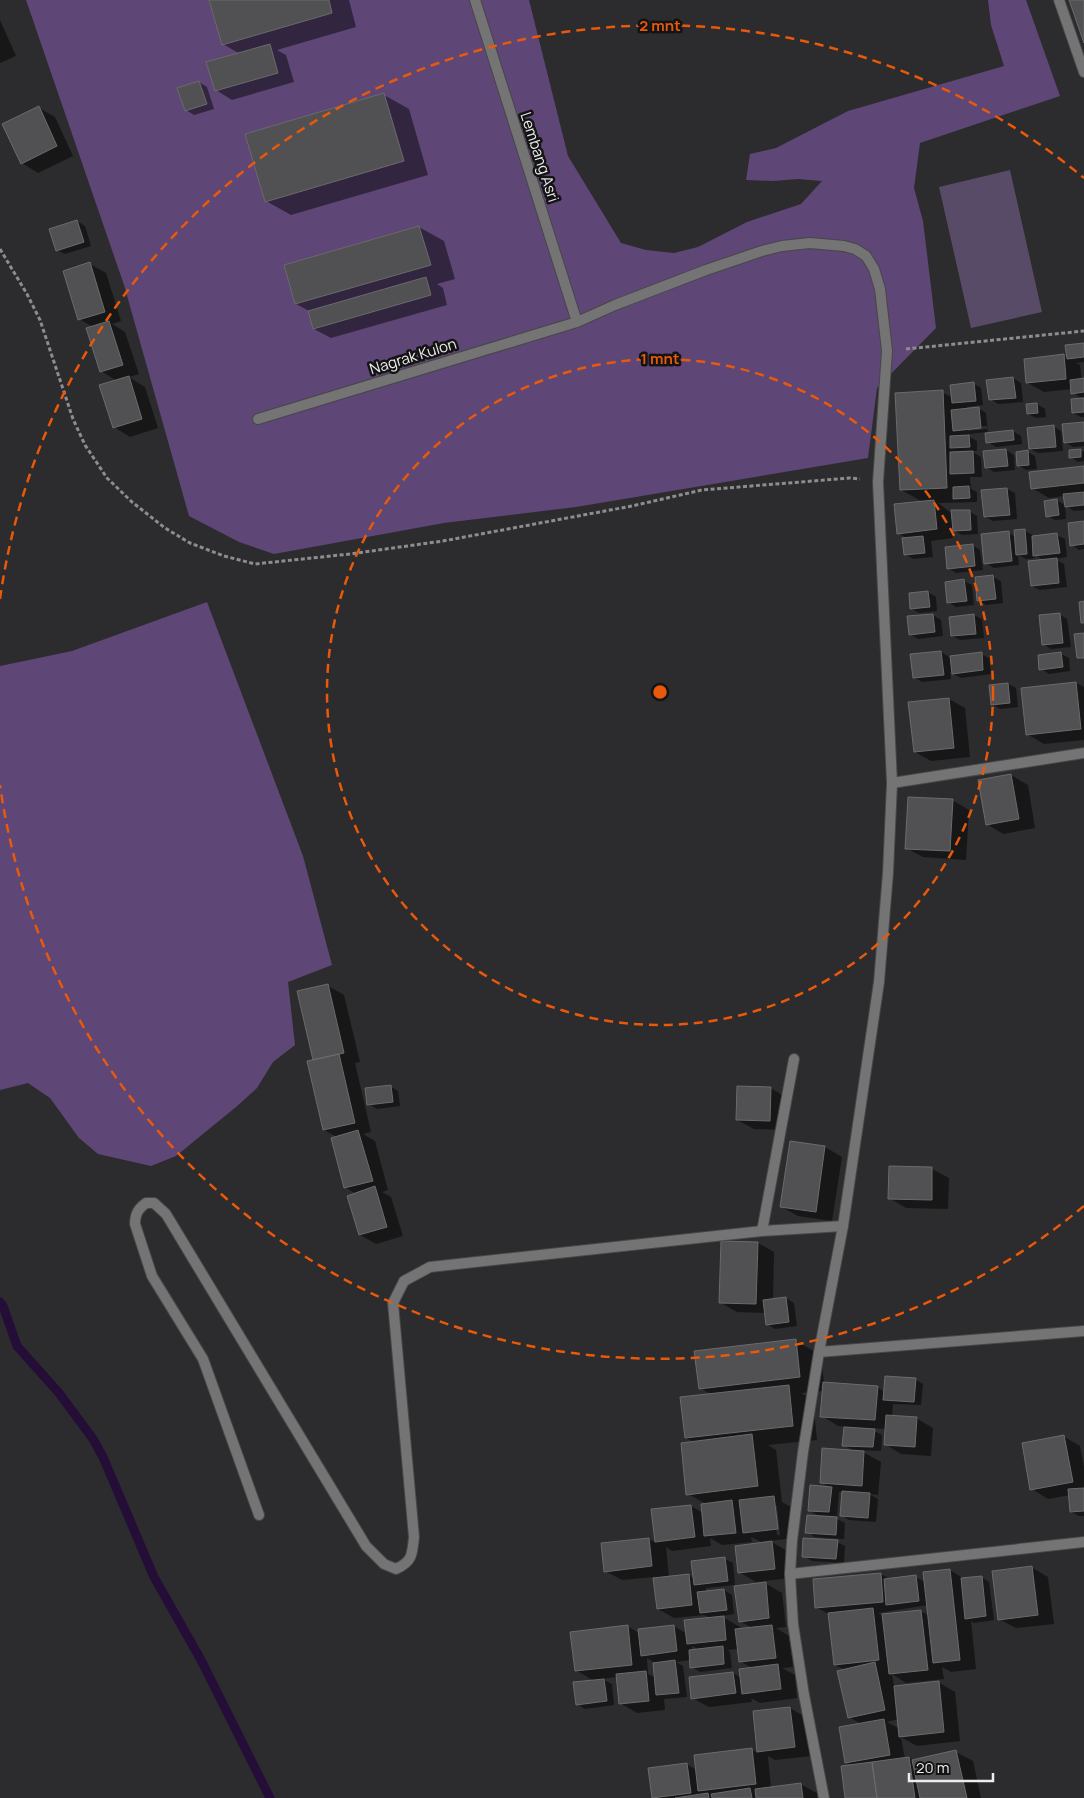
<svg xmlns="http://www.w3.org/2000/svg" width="1084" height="1798" viewBox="0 0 1084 1798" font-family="Manrope,sans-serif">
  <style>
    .green { fill: #584b67 }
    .forest { fill: #5e4776 }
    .shadow { fill: #0007; fill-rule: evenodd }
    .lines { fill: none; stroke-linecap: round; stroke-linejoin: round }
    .stream { stroke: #240d37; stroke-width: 9 }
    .building { fill: #515052; stroke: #6b6a6c }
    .service-casing { stroke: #474648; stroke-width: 12 }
    .minor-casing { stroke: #474648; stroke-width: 12 }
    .path { stroke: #8d8c8e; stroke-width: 3; stroke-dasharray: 4 2.5; stroke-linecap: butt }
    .service { stroke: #757475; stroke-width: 10 }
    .minor { stroke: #757475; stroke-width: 10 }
    .ring { fill: none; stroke: #e8590c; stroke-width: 2.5; stroke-dasharray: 9 6 }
    .labels { text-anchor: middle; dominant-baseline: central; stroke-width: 5; stroke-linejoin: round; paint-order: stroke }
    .street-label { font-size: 15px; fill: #edecee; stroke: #141415 }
    .centre { fill: #e8590c; stroke: #141415; stroke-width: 2.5 }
    .ring-label { font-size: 15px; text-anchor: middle; font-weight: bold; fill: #e8590c; stroke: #141415; stroke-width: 5; stroke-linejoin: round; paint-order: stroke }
  </style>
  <rect width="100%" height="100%" fill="#2c2b2d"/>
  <path class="green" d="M1010,170L1042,312L971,328L939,187Z"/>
  <path class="forest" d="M26,0H529L568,156L621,243L646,250L674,253L698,247L747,222L801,204L822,181L798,179L773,181L746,180L750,154L776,148L848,111L1004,66L991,25L988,0H1026L1060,96L920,143L914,188L923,221L936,328L877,388L868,458L576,507L444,523L274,554L239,542L189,516L124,285Z
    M207,602L303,856L332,965L288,982L295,1045L273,1062L257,1088L236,1107L176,1156L151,1166L98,1154L79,1138L50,1098L28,1083L0,1090V666L72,651Z"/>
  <path class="shadow" d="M214,0H349L356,27L277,50L286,55L294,82L232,100L216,90L240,54L223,44Z
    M0,20L16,56L0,63Z
    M199,82L207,87L214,109L194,115L186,110Z
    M384,95L409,109L428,175L291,215L266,201Z
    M39,108L55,117L73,156L38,173L22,163Z
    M77,221L85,226L91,246L65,254L57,250Z
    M419,227L444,241L455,279L437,284L443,288L447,305L331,338L314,329L309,311L296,304Z
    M90,264L106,273L121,321L112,324L125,332L139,374L129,377L145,387L158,428L130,437L114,427L117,381L101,371L93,327L79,319Z
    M1084,345V362L1076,363L1080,365L1082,380H1084V397H1080L1073,393L1072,389L1044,392L1028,383L1063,355L1068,358Z
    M1013,378L1021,383L1023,402L998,404L990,399Z
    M973,383L981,388L983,405L967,407V409L978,408L986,413L988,434L1013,431L1021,436L1022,444L996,447L988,442L987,432L968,434V436L977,441V451H971L981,457L982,477H970L971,489L977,492V502L938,503L950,512L969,511L977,516L978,534L962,535L952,529L953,538L931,541L933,557L913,559L905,554L908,539L898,533L923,502L901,490L942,392L953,398ZM987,426V429L968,431V428Z
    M1084,400V417H1081L1073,413Z
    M1037,404L1045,409L1046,417L1036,418L1028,414Z
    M1084,423V446L1073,447L1065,442Z
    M1053,426L1061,431L1063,451L1038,453L1030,449Z
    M1006,450L1014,455L1015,470L994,472L986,467Z
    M1080,450L1084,452V461L1078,462L1071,457Z
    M1028,452L1035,456L1037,469L1026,470L1018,465Z
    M1084,467V510L1074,511L1065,505L1066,519L1055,520L1047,516L1057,500L1066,506L1065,496L1049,498L1032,488Z
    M1007,489L1015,493L1017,519L993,521L985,517Z
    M1084,522V549L1079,550L1072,545Z
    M1025,531L1033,535V537L1057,535L1065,539L1067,557L1055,559L1064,564L1067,587L1040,590L1032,586L1045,561L1035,555V558L1026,559L1018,555L1019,565L994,568L986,563L1008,533L1016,537Z
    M972,545L980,550L983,570L956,573L948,568Z
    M993,577L1001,581L1003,603L986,605L978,600Z
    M964,581L972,585L974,605L956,607L948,602Z
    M928,592L936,597L937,611L919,613L911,608Z
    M1059,614L1067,619L1071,647L1051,649L1043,644Z
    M933,615L941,620L943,636L918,639L910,634Z
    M974,615L982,619L984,638L960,640L952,636Z
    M941,652L951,658L981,654L989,658L991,674L961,678L950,672L951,679L922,682L914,677Z
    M1061,654L1069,658L1070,671L1049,674L1041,669Z
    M1076,683L1084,687V740L1044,744L1027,734Z
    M1008,684L1016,688L1018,707L1000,709L992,704Z
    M949,699L965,708L970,757L931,761L915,752Z
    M1011,775L1028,785L1035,828L1003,834L987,824Z
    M952,800L969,810L966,860L923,857L906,848Z
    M328,986L344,995L360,1062L355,1063L371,1132L363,1134L375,1141L388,1190L382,1192L391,1197L403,1236L376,1244L360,1235L356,1194L345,1187L337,1137L324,1130L314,1061Z
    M390,1086L398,1091L400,1106L377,1109L369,1104Z
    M771,1088L787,1098V1130L754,1129L737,1120Z
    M791,1143L825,1147L842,1157L832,1221L798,1216L782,1207Z
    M891,1168L932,1169L949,1178L948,1209L906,1208L889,1198Z
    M758,1243L774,1252L773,1300L786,1298L794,1303L797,1326L775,1329L767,1324L766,1313L737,1312L721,1303Z
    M796,1341L821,1355L824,1383L877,1387L885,1392L915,1379L923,1384L921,1405L893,1404L892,1417L916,1418L933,1428L931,1456L901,1454L885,1444L886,1429L869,1428L882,1435L881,1451L859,1450L881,1462L878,1495L869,1494L878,1499L876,1522L849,1520L841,1515L843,1492H839L837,1516L817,1515L809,1510L831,1488L821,1482L856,1452L843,1445L869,1430V1428L838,1426L822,1416L824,1391L801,1393L813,1400L817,1440L768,1445L776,1450L782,1502L791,1507L794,1538L770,1541L789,1552L791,1578L756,1582L739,1572L763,1543L751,1537L752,1542L722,1545L710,1538L711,1546L672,1551L666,1547L669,1578L689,1575L695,1579L725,1559L733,1563L735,1585L706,1588V1592L724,1590L732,1595L734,1614L721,1616L740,1627V1630L752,1628L740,1621L765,1583L782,1593L786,1627L776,1628L789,1636L793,1667L782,1668L795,1675L797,1698L760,1703L751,1698L752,1702L709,1707L692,1698L733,1673L742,1678L752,1668L740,1661L738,1649L727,1650L730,1652L732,1668L700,1672L692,1667L691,1660L676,1662L683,1666L687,1697L664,1699L665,1710L637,1713L620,1703L617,1677L602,1679L612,1684L614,1705L585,1709L577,1704L594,1681L576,1670L627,1626L639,1633L674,1626L687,1634L711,1618L704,1615L674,1618L658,1609L654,1577L622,1580L605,1571L602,1544L649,1539L656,1543L653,1510L691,1506L703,1513L706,1504L688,1494L694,1442L686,1438L712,1395L700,1388ZM774,1506H777L780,1535H777ZM692,1646L699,1650L692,1651ZM647,1658L657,1664L656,1678L648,1674Z
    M1063,1436L1080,1446L1084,1467V1516H1079L1071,1512L1070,1495L1048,1499L1032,1489Z
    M837,1519L845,1523L844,1539L815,1537L807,1532Z
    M837,1542L845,1546L844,1563L812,1561L804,1556Z
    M1031,1567L1048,1577L1054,1624L1016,1628L999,1619Z
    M950,1570L964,1579L981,1577L989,1582L994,1620L974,1623L971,1621L976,1669L951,1672L942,1667L944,1679L906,1683L892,1674L894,1687L938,1682L955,1692L960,1741L917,1746L901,1737L905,1759L909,1758L914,1761L956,1752L973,1761L981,1798H846L852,1766L846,1762L861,1724L849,1717L845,1670L835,1665L830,1615L816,1607L881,1574L890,1579L915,1577L926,1582ZM928,1605L929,1616L921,1611L883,1616L878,1613ZM899,1719L900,1729L887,1722Z
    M790,1708L807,1718L811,1756L775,1760L768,1756L771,1788L800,1784L817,1793V1798H653L686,1764L697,1770L751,1749L758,1753L754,1712Z"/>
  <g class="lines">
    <path class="stream" d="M0,1302L3,1306L17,1346L59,1393L93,1439L103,1457L154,1577L201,1660L270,1798"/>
  </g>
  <path class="building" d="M209,0H329L332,13L222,45Z
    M1069,0H1084V43Z
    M270,44L278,73L215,91L206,62Z
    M199,81L207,104L185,111L177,88Z
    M384,93L404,161L265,202L245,134Z
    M39,106L57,146L21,164L2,124Z
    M77,220L84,242L56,251L49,229Z
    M419,226L431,265L295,304L284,265Z
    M90,262L105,312L78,320L63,271Z
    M426,277L431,295L313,329L308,311Z
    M109,321L123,365L100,372L86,328Z
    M1084,343V357L1067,359L1065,345Z
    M1064,354L1066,379L1026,383L1024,359Z
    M129,376L142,419L113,428L99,385Z
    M1013,377L1016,398L989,400L986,380Z
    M1084,378V392L1071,394L1070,380Z
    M974,382L976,401L952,403L950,385Z
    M943,390L947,488L900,490L895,393Z
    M1084,398V412L1072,413L1071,399Z
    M1037,403L1038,413L1027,414L1026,404Z
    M979,407L981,428L953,431L951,410Z
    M1084,422V441L1064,443L1062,424Z
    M1054,425L1056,447L1029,449L1027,428Z
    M1013,430L1014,440L986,443L985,433Z
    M969,435L970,447L950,448V436Z
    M1006,449L1008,466L985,468L983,451Z
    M1081,449V457L1069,458V450Z
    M1028,450L1029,465L1017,466L1016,452Z
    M973,451L974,473L950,474V452Z
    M1084,466V483L1031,489L1029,472Z
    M969,486L970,498L953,499V487Z
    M1007,488L1010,515L984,517L981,490Z
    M1084,492V505L1065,507L1063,494Z
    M1057,499L1059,515L1046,517L1044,501Z
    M934,500L937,529L897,534L894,504Z
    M951,510H970L971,530L953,531Z
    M1084,521V544L1070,546L1068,523Z
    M1025,529L1027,554L1016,555L1014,530Z
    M1009,531L1012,561L984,564L981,534Z
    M1057,533L1060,553L1033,556L1032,536Z
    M923,536L925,553L904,555L902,538Z
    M973,544L975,566L947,569L945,547Z
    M1057,558L1059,583L1031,586L1028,561Z
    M993,575L996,599L977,601L975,577Z
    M964,579L967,601L947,603L945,582Z
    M928,591L930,607L910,609L909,593Z
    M1084,601V623H1081L1079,602Z
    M1060,613L1063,643L1042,645L1039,615Z
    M933,614L935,632L909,635L907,616Z
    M974,614L976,634L951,636L949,617Z
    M1084,633V658H1077L1074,634Z
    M941,651L944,675L913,678L910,654Z
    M982,652L983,670L952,674L950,656Z
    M1061,652L1063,667L1039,670L1038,655Z
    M1076,682L1081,729L1026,735L1021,688Z
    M1008,683L1010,703L991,705L989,685Z
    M949,698L954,748L914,752L908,702Z
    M1011,774L1019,819L986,825L978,780Z
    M908,797L953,799L950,851L905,849Z
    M328,984L344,1053L313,1060L297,991Z
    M339,1054L355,1123L323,1130L307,1061Z
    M391,1085L393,1102L367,1105L365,1088Z
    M737,1086L771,1087L770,1121L736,1120Z
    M358,1130L373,1181L344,1188L331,1138Z
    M790,1141L825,1146L816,1212L780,1207Z
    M889,1166L932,1167V1200L888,1199Z
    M375,1186L387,1227L359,1235L347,1196Z
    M721,1241L758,1242L756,1304L719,1303Z
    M786,1297L789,1322L766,1325L763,1300Z
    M796,1339L800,1377L699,1389L694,1351Z
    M885,1376L916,1378L914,1402L883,1400Z
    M823,1382L878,1386L875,1420L820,1417Z
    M789,1385L793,1426L685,1438L680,1397Z
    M886,1415L917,1417L915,1447L884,1445Z
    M844,1427L875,1429L873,1447L842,1446Z
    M752,1434L758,1486L686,1495L681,1443Z
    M1064,1435L1073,1482L1030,1490L1022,1443Z
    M822,1448L864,1451L862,1486L820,1483Z
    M810,1485L832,1487L829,1512L808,1511Z
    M1084,1488V1511L1070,1512L1068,1489Z
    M842,1491L870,1493L868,1518L840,1516Z
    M774,1496L778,1529L743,1533L739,1500Z
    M732,1500L736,1533L704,1536L701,1504Z
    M691,1505L695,1537L655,1542L651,1509Z
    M807,1515L837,1517L836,1535L805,1533Z
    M649,1538L652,1566L604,1572L601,1543Z
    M803,1538L838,1540L836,1559L802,1557Z
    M772,1541L775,1569L738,1573L735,1546Z
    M725,1557L728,1581L694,1585L691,1561Z
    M1032,1566L1038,1615L998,1620L992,1571Z
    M950,1569L960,1660L933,1663L923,1572Z
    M881,1573L883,1602L815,1608L813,1579Z
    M689,1574L692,1605L657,1609L653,1578Z
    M916,1575L919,1601L886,1605L884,1579Z
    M982,1576L986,1616L965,1619L961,1578Z
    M766,1582L769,1618L739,1622L734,1586Z
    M724,1589L727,1610L700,1613L697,1592Z
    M873,1608L879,1660L834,1665L828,1613Z
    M921,1610L928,1670L889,1674L882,1614Z
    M724,1616L726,1640L687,1644L684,1620Z
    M628,1625L632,1665L575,1671L570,1632Z
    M674,1625L677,1651L641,1656L638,1629Z
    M772,1625L776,1658L739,1662L735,1629Z
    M723,1646L724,1664L690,1668L689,1650Z
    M675,1660L679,1693L656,1695L653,1663Z
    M875,1662L885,1710L848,1718L837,1671Z
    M778,1664L781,1689L742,1694L739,1669Z
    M646,1671L649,1701L619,1704L616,1674Z
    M733,1672L736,1693L691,1699L689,1677Z
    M604,1679L607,1701L576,1705L573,1682Z
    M939,1681L944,1732L899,1737L894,1686Z
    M790,1707L795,1747L757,1752L753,1711Z
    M884,1719L890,1755L845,1763L839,1727Z
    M752,1748L756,1784L698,1791L694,1755Z
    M956,1750L967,1798H920L912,1760Z
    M909,1757L915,1798H877L872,1762Z
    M872,1762L877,1798H845L841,1766Z
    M687,1763L691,1793L652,1798L648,1768Z
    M801,1783L803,1798H756L755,1789Z
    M750,1788L752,1798H712L711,1794Z
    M708,1793L709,1798H675Z"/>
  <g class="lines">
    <defs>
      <path id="service" d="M258,419L577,322
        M762,1231L794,1059
        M259,1515L203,1359L152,1276L135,1224C135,1214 138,1209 146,1203H154L166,1214L366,1546L384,1564L396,1569C413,1561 412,1554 414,1537L393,1303L404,1281L430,1267L762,1231L843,1226"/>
      <path id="minor" d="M475,0L577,322L615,305L706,270L762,251L782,246L810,243L844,246L855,249L866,256L874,269L880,289L887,351L878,482L892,783L888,873L879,982L843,1226L819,1352L803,1452L792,1541L790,1574L793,1624L804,1695L824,1798
        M1059,0L1084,72
        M892,783L1084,753
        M819,1352L1084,1331
        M790,1574L1084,1542"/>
    </defs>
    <use href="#service" class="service-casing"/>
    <use href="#minor" class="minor-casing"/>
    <path class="path" d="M0,249L27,294L40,320L73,419L85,445L107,478L132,502L165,528L190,543L224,556L255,564L350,554L443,541L632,506L702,490L850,478L860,479
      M906,349L1084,331"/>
    <use href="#service" class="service"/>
    <use href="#minor" class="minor"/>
  </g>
  <g class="ring">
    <circle cx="660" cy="692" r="333"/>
    <path d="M1084 1206A666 666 0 0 1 0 785M0 599A666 666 0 0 1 1084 178"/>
  </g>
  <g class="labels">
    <g class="street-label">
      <text transform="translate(540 157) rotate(72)">Lembang Asri</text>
      <text transform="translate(413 356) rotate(-17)">Nagrak Kulon</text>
    </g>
  </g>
  <circle cx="660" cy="692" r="8" class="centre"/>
  <g class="ring-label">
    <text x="660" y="31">2 mnt</text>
    <text x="660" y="364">1 mnt</text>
  </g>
  <path d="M909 1773v8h84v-8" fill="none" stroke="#edecee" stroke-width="2.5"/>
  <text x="916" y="1773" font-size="15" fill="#edecee" stroke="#141415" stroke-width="4" paint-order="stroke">20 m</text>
</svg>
